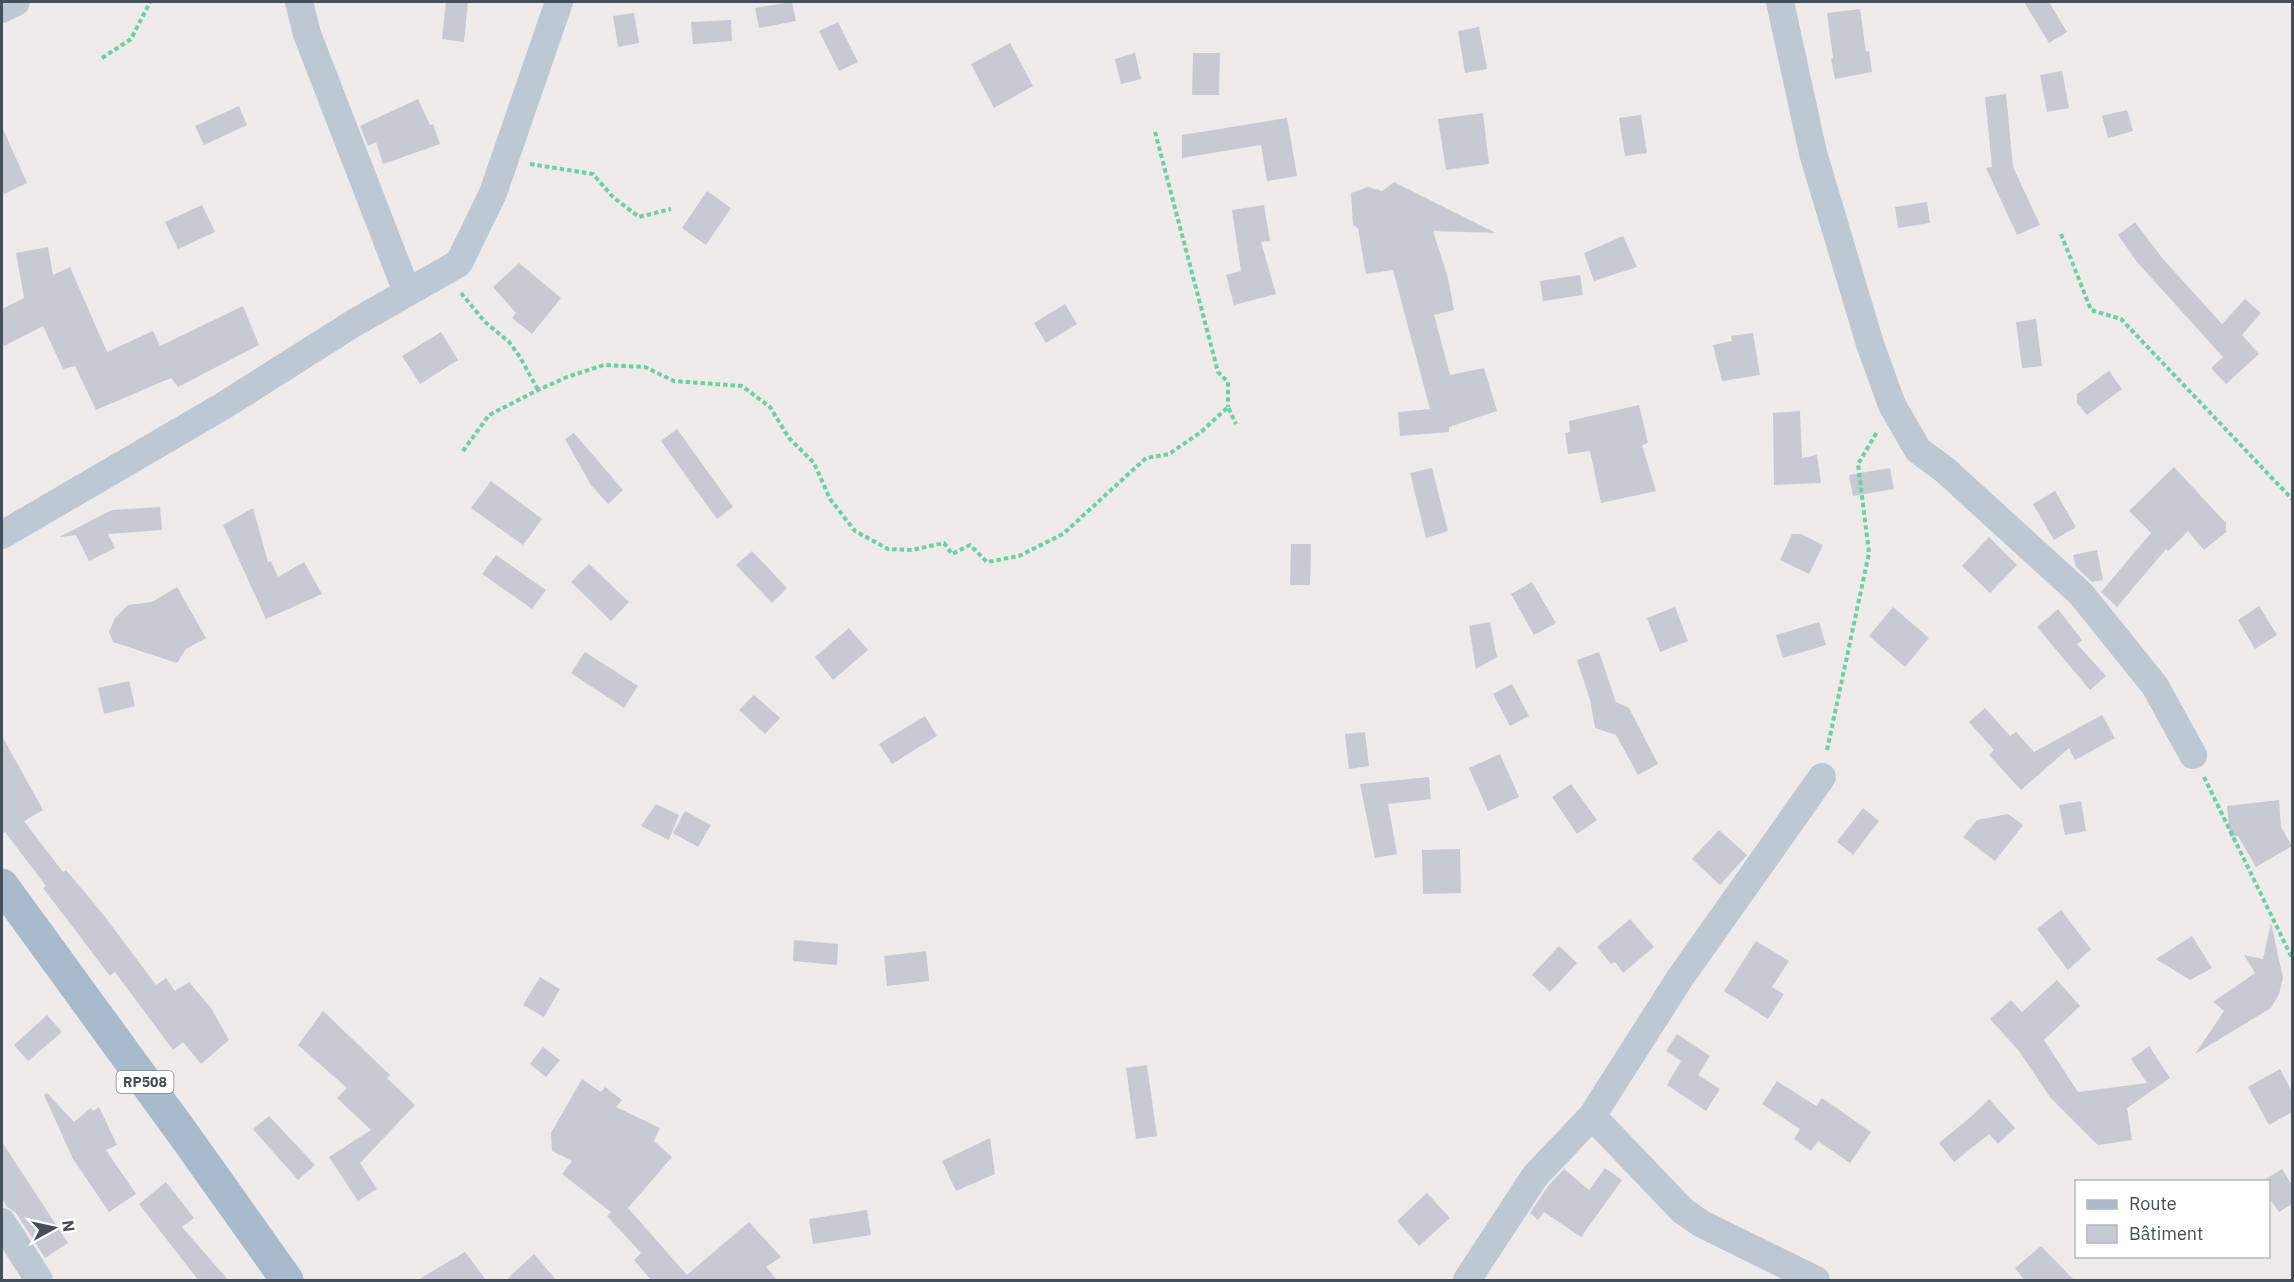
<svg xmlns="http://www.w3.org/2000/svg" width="2294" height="1282" viewBox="0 0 2294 1282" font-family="'IBM Plex Sans',sans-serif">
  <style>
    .building { fill: #c7cad2 }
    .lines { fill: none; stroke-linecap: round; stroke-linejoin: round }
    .path { stroke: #6bd1a0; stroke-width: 4; stroke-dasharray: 4.5 3; stroke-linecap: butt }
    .street { stroke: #bdc8d3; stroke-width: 28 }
    .primary { stroke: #a8bbcd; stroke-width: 33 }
    .labels { text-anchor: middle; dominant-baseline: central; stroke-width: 5; stroke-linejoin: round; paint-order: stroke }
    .shield { fill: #fff; stroke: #7b848c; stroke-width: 1.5 }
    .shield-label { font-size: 14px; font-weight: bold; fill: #434f5a }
  </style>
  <rect width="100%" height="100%" fill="#efebeb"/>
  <path class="building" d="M446,2H468L464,42L442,39Z
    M792,2L796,21L759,28L755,8Z
    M2024,2H2049L2067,32L2049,43Z
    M1860,9L1866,52L1869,51L1872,72L1835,79L1831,59L1833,58L1827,13Z
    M634,13L639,43L618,47L613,16Z
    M731,20L732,41L693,44L691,22Z
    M838,22L858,62L839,71L819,31Z
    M1479,27L1487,69L1465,73L1458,31Z
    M1010,43L1033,86L994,108L971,64Z
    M1135,53L1141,79L1121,84L1115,59Z
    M1193,53H1220L1219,95H1192Z
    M2062,71L2069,108L2047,112L2040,75Z
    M2006,94L2013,167L2040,225L2017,235L1986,168L1992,167L1985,97Z
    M418,99L430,125L433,124L440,144L383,164L376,142L368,146L360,126Z
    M239,106L247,125L204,145L195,126Z
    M2127,110L2133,131L2108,138L2102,116Z
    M1483,113L1489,164L1446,170L1438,119Z
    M1641,115L1647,153L1625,156L1619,118Z
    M1287,118L1297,176L1267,181L1261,145L1182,158V135Z
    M2,127L27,183L2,195Z
    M1394,182L1496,233L1433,231L1448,278L1454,310L1434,315L1450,375L1484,368L1497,411L1449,427V432L1400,436L1398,412L1430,409L1393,270L1366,274L1358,228L1353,225L1351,193L1368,187L1382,191Z
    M707,191L731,208L706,245L682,228Z
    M1927,202L1930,223L1898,228L1895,207Z
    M202,205L215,232L178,249L165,222Z
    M1264,205L1270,241L1261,242L1276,294L1234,305L1226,275L1241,271L1232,210Z
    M2135,222L2163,259L2222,324L2245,299L2261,313L2242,335L2259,354L2226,384L2211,368L2223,357L2137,262L2118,235Z
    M1623,236L1637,267L1594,281L1584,253Z
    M48,247L53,275L70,267L107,352L153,331L160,346L243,306L259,345L178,387L171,378L96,410L75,366L63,369L43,326L2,347V309L24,298L16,253Z
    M519,263L561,298L532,334L512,318L516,313L493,287Z
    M1580,275L1583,295L1543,301L1540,281Z
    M1065,304L1077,324L1046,343L1034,323Z
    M2036,319L2042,366L2022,368L2016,322Z
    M441,332L458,360L420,384L402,356Z
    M1753,333L1760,375L1722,381L1713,345L1732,341L1731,336Z
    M2109,371L2122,389L2087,415L2077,403V394Z
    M1639,405L1648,443L1642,445L1656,491L1601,503L1590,451L1568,454L1565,433L1570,432L1569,421Z
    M1800,411L1802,458L1817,455L1821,483L1774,485L1773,413Z
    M677,429L733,507L717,519L661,441Z
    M574,433L623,490L608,504L591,485L565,439Z
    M2174,467L2226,523V532L2204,550L2188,531L2168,551L2166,549L2117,607L2101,592L2151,533L2129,511Z
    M1432,468L1448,531L1426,538L1410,473Z
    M1890,468L1894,489L1853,496L1849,475Z
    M491,481L542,519L523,545L471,508Z
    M2055,491L2076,527L2054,540L2033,504Z
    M160,507L162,530L108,534L115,548L89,561L76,535L59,537L112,510Z
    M253,508L268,562L271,561L278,577L304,562L322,594L266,619L223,525Z
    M1792,534H1801L1823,545L1809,574L1780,560Z
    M1989,537L2017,565L1990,593L1962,566Z
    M1291,544H1311L1310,585H1290Z
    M2097,550L2103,580L2092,582L2076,567L2073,555Z
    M752,551L787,588L772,603L736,565Z
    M496,555L546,590L532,609L482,574Z
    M589,564L629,602L611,621L571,582Z
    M1532,582L1556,623L1534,635L1511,594Z
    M177,587L206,638L186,649L177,663L113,642L109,632L115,618L128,605L152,602Z
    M2259,606L2277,635L2255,649L2238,620Z
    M1675,607L1688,641L1660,652L1647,618Z
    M1893,607L1929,638L1905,667L1869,636Z
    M2058,609L2082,640L2077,644L2106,676L2090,690L2037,627Z
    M1490,622L1497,657L1476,669L1469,626Z
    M1819,622L1826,645L1783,658L1776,635Z
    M849,628L868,650L833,680L815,657Z
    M585,652L638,686L624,708L571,673Z
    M1599,652L1616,702L1629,708L1658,764L1638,775L1616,735L1595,728L1590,700L1577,660Z
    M129,681L135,706L104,714L98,688Z
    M1512,684L1529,716L1510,726L1493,694Z
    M754,695L780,718L765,734L739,710Z
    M1985,708L2010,736L2016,732L2034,752L2102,715L2115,738L2075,760L2069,748L2021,790L1989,755L1994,750L1969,722Z
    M925,716L937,736L892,764L879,744Z
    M1365,732L1369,766L1349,769L1345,734Z
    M2,736L43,810L24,821L63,872L66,870L102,913L156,985L166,978L175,991L189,982L211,1008L229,1040L201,1064L183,1042L173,1050L115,972L110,976L43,888L46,886L5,832L2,834Z
    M1500,754L1519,797L1488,811L1469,768Z
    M1429,777L1431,799L1388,804L1397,854L1375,858L1360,784Z
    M1571,784L1597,820L1577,834L1552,797Z
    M2279,800L2281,827L2292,846L2256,867L2238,836L2230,837L2227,806Z
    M2081,801L2086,831L2065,835L2059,805Z
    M656,804L679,815L669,840L641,826Z
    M1863,808L1879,821L1853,855L1837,842Z
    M685,811L711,825L698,847L673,833Z
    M2008,814L2023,825L1995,861L1963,837L1977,820Z
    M1719,830L1747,855L1720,885L1692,859Z
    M1460,849L1461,893L1423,894L1422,850Z
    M2061,910L2091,949L2068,970L2037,929Z
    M1630,919L1654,947L1623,973L1615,962L1611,964L1597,947Z
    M2271,923L2283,978L2279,994L2271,1008L2195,1054L2224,1011L2213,1002L2255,973L2244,955L2263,959Z
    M2192,936L2212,968L2190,980L2156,959Z
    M794,940L838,944L837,965L793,961Z
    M1756,941L1789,961L1772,987L1784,994L1768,1019L1724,991Z
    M1559,946L1577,963L1550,992L1532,975Z
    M926,951L929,981L887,986L884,956Z
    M540,977L560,989L544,1017L523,1005Z
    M2057,980L2080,1006L2044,1040L2078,1092L2147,1083L2131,1059L2149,1046L2170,1078L2127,1108L2132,1140L2098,1145L2050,1097L2019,1051L1990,1019L2011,1000L2022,1012Z
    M323,1011L390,1075L387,1078L415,1105L360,1163L377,1189L358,1201L329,1157L371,1130L337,1098L347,1088L298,1045Z
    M47,1015L62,1032L28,1061L14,1045Z
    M1677,1034L1710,1056L1698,1075L1720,1089L1706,1111L1667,1085L1681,1061L1666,1051Z
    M543,1047L560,1060L546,1077L530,1064Z
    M1147,1065L1157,1136L1136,1139L1126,1068Z
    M2280,1069L2292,1092V1112L2269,1125L2248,1087Z
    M582,1079L601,1092L605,1087L622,1100L616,1107L660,1128L654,1141L672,1157L628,1208L687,1275L749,1222L781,1257L766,1267L778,1281H652L634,1260L641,1253L607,1216L611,1212L562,1174L572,1161L552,1151L551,1133Z
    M1777,1081L1816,1106L1822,1098L1871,1132L1850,1163L1818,1141L1811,1151L1794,1139L1800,1129L1762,1104Z
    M47,1093L74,1122L91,1108L93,1111L99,1107L117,1145L106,1150L136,1194L109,1212L73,1159L44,1095Z
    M1989,1099L2015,1128L1998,1144L1989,1134L1954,1162L1939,1143L1973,1115Z
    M269,1116L315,1165L298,1180L253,1129Z
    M990,1138L995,1174L956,1191L942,1161Z
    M2,1142L68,1243L45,1258L16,1213L7,1207L2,1198Z
    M1605,1168L1622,1180L1581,1237L1544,1212L1538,1220L1530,1213L1548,1186L1564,1169L1589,1190Z
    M2282,1169L2292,1185V1204L2279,1212L2268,1196V1182H2261Z
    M166,1182L194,1218L182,1227L229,1281H199L139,1204Z
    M1427,1193L1450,1218L1419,1246L1397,1221Z
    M867,1210L871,1235L813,1244L809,1219Z
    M2041,1246L2075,1281H2025L2015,1268Z
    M465,1252L487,1281H416Z
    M534,1254L557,1281H505Z"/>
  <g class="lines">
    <path class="path" d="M102,58L131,39L150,2
      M1155,132L1218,372L1228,382V407
      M530,164L593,174L613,197L639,217L671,209
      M2061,234L2091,310L2121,319L2292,499
      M461,293L485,322L509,342L520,357L538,390
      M463,451L489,415L538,390L567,377L604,365L645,367L674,381L742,386L770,407L789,438L814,463L830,499L855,531L888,549L912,550L944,543L952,554L970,545L987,562L1019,556L1063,534L1146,458L1169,454L1201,432L1228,407L1236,424
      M1827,750L1869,553L1858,464L1877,432
      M2204,777L2292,958"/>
    <path class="street" d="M299,2L307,34L407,292
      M1780,2L1813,153L1870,344L1892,405L1918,450L1945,470L2081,594L2155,686L2193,755
      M2,9L16,2
      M2,535L223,406L354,323L459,263L493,193L559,2
      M1592,1116L1683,1211L1702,1224L1816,1280
      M2,1222L39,1280
      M1467,1280L1535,1176L1592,1116L1680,978L1822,777"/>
    <path class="primary" d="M2,885L184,1135L287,1280"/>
  </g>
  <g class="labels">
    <rect class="shield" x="116.5" y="1071" width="57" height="22" rx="4.5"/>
    <g class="shield-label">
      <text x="145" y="1082">RP508</text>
    </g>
  </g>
  <rect width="2294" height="1282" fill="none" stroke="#434f5a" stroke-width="6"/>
  <rect x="2075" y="1180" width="195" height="78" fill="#ffffff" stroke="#b4b9bd" stroke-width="1.5"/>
  <rect x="2087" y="1200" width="30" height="9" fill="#a8bbcd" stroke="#b4b9bd" stroke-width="1.5"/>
  <text x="2129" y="1210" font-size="18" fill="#434f5a">Route</text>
  <rect x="2087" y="1225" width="30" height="18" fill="#c7cad2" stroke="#b4b9bd" stroke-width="1.5"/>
  <text x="2129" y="1240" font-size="18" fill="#434f5a">Bâtiment</text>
  <g transform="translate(54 1228) rotate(82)" stroke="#ffffff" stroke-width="4.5" paint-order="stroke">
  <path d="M0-4.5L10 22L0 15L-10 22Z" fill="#434f5a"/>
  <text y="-9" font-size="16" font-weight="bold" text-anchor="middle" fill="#434f5a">N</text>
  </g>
</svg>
